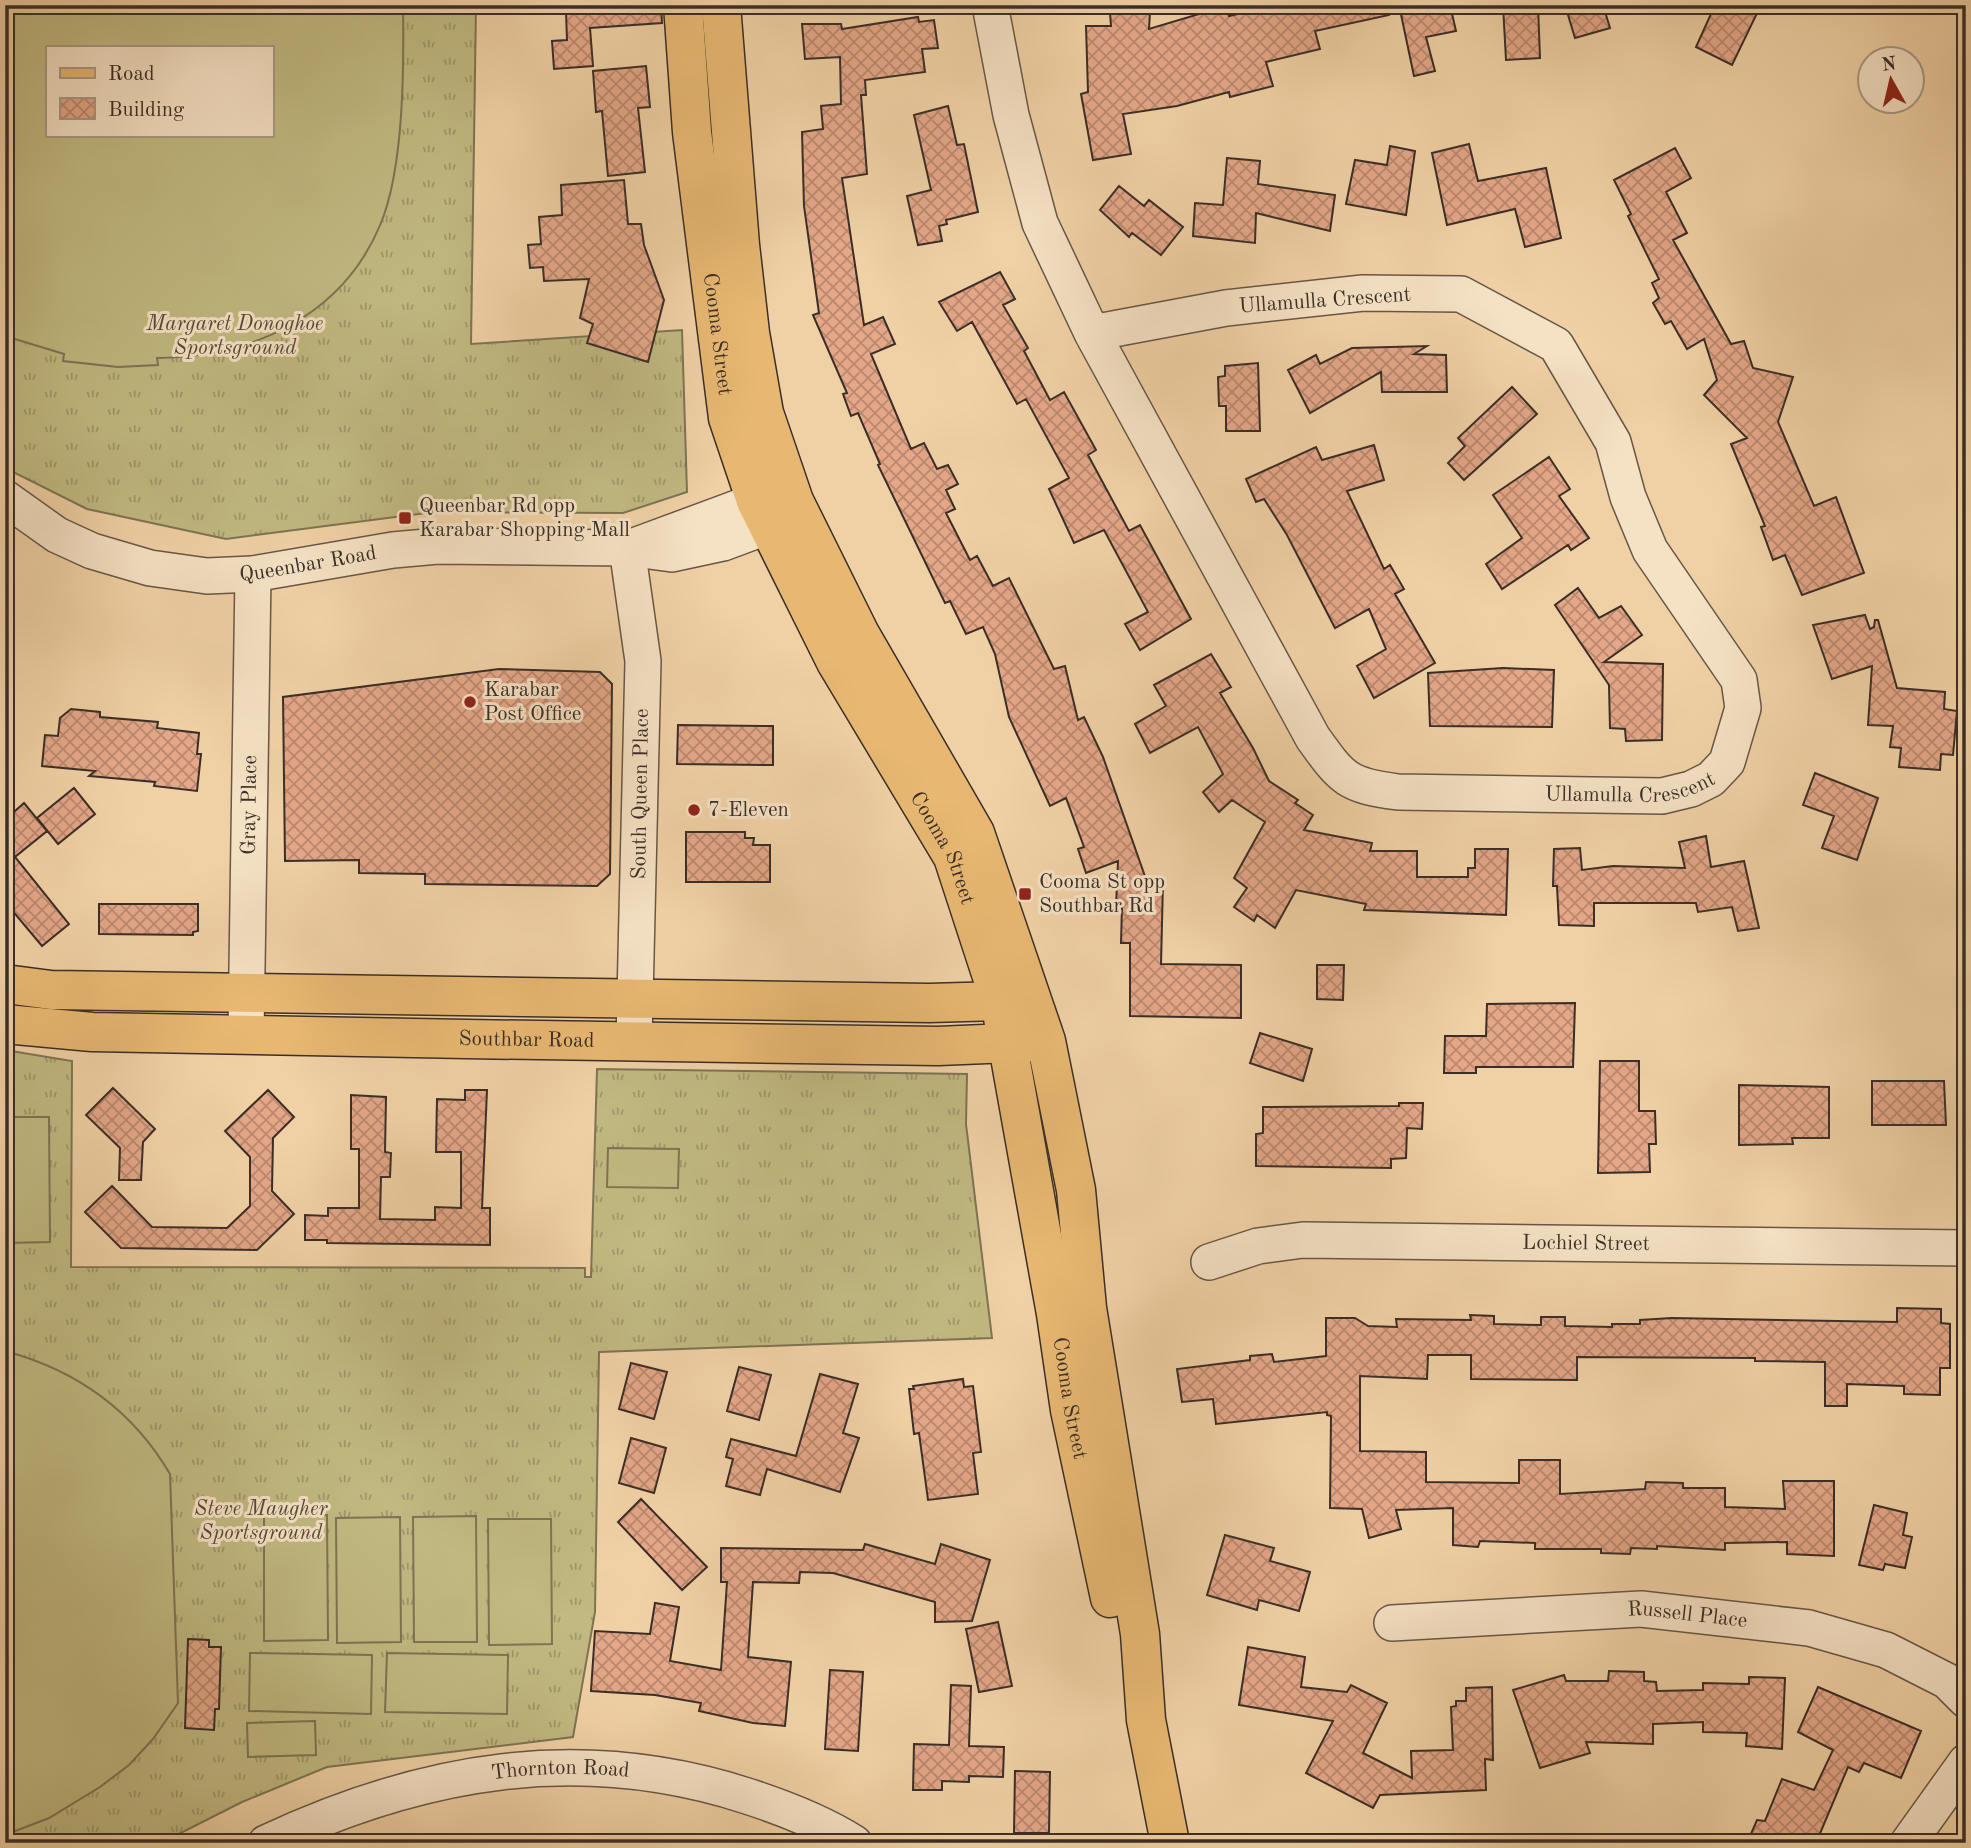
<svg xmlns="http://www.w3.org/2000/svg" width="1971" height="1848" viewBox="0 0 1971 1848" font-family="'Old Standard TT',serif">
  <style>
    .grass { fill: url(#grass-tufts); stroke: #7e7454; stroke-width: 2; fill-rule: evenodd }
    .pitch { fill: #c1b981; stroke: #7e7454; stroke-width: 2; fill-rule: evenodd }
    .building { fill: url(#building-cross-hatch); stroke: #3a2e27; stroke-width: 2 }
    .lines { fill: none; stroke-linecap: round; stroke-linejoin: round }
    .minor-casing { stroke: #685746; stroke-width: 38 }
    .major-casing { stroke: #3a2e27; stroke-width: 41 }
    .minor { stroke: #f5e1c4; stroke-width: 35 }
    .major { stroke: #e8b872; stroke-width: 38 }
    .poi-dot { fill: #8f2418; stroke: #f5e1c4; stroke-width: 2.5 }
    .labels { text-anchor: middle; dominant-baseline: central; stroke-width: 6; stroke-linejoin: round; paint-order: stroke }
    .street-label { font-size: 21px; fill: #3a2e27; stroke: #f5e1c4 }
    .park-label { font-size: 21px; font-style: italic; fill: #554a39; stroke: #f5e1c4 }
    .poi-label { font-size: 21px; fill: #3a2e27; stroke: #f5e1c4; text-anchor: start }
  </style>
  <defs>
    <pattern id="grass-tufts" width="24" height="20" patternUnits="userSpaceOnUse" patternTransform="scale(1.75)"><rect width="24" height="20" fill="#c1b981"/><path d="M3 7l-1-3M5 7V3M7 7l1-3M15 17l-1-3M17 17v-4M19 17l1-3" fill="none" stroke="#9e976a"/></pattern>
    <pattern id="building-cross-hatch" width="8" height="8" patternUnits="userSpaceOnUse" patternTransform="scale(1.75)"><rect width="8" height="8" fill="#e4a788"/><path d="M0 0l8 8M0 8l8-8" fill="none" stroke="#ba886f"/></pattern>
  </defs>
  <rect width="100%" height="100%" fill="#f0d1a5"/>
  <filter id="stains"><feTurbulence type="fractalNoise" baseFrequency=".00286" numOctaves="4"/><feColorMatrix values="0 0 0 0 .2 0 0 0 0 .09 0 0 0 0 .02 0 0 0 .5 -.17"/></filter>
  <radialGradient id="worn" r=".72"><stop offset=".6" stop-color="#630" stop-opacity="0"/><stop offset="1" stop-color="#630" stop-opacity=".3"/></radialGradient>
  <path class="grass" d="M5,5H476L471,344L682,330L687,492L623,513L434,512L226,539L87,509L5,468ZM47,47H271V135H47Z
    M5,1050L72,1061L71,1267L585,1268V1277H591L597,1069L967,1074L966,1124L992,1338L599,1352L595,1612L573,1737L327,1767L242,1802L161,1843H5Z"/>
  <path class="pitch" d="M5,5H403C404,67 404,166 381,223C343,316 253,357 157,358L158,365L118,367L63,361L64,354L5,336ZM271,47V135H47V47Z
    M5,1117H49L50,1242L5,1243Z
    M608,1148L679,1149L678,1188L607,1187Z
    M5,1351C76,1370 133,1411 170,1474L178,1703L153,1739L129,1765L100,1787L49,1818L5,1835Z
    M327,1515L328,1640L264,1641V1516Z
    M476,1516L477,1642H414L413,1517Z
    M400,1517L401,1642L337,1643L336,1518Z
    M488,1519H551L552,1644L489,1645Z
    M250,1653L372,1655L371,1714L249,1711Z
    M387,1653L508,1655L507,1714L385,1712Z
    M315,1721L316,1755L248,1757L247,1723Z"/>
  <path class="building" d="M575,5H661L662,23L590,28L593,66L554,69L552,41L567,40L566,12L576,10Z
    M1276,5H1283L1285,9L1302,5H1388L1389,15L1315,31L1320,49L1266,62L1273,86L1230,97L1229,92L1177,106L1123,114L1131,154L1093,160L1081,94L1088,92L1086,26H1111L1110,13L1150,12L1149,29L1226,6L1229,16Z
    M1399,5H1450L1456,31L1426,37L1435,71L1414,76Z
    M1503,5H1538L1540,58L1506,60Z
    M1565,5H1603L1610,28L1575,38Z
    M1715,5H1761L1732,65L1696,47Z
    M918,17L919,22L934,20L938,48L922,49L925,72L865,80L866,95H861L867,174L842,178L864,325L883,317L895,344L871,354L911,449L924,443L937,469L948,465L958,484L946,490L955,509L946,513L970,560L977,556L993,586L1009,578L1054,669L1065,666L1078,720L1084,717L1103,757L1147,882H1163L1161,964L1241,965V1018L1130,1016V943H1121L1122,906H1116L1118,861L1086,873L1078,849L1084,847L1066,798L1050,806L1009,717L995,654L983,627L966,634L950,601L945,603L878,465L880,464L858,413L851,416L843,394L847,393L813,315L819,313L804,206L802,132L823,129L821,106L841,104L840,57L805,59L802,24H841L842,29Z
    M646,66L650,107L638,108L645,172L608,176L602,111L596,112L593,71Z
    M948,106L957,145L964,144L978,212L946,220L947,224L939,226L942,241L918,245L907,196L931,190L914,115Z
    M1469,144L1478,181L1546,168L1561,238L1525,247L1515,209L1447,225L1432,153Z
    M1390,146L1415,151L1406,215L1346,204L1355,160L1387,165Z
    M1675,148L1691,178L1666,192L1687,233L1673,240L1731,344L1744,341L1753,368L1793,377L1778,422L1814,506L1836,497L1864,573L1802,595L1785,555L1773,560L1761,527L1765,526L1731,444L1747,438L1704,395L1717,380L1704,339L1687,349L1671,321L1665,324L1653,303L1659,298L1652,283L1659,279L1628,216L1631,214L1614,180Z
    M1227,158L1260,161L1258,184L1335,195L1330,231L1256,213L1255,243L1193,236L1195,203L1223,205Z
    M624,180L628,224H641L644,245L664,300L648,362L587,343L593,324L580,318L589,279L544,281L543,267L530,268L528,245L541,244L539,217L562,215L561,185Z
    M1119,186L1144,206L1149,200L1183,227L1161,255L1132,233L1129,237L1100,210Z
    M1000,272L1015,299L1003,305L1028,348L1024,351L1050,400L1064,392L1096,450L1088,455L1129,531L1140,525L1191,619L1140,650L1125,624L1148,612L1104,530L1074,543L1049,489L1069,478L1026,399L1017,404L972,322L957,331L939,302Z
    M1427,346L1414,354L1446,355L1447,392H1382L1381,372L1310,413L1288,370L1316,355L1320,364L1352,348Z
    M1258,363L1260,431H1226V406H1219L1218,377L1225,376V366Z
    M1512,387L1537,414L1464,480L1448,463L1465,446L1458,438Z
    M1374,445L1384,480L1347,491L1384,569L1390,565L1404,589L1395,594L1435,663L1374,698L1357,666L1386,649L1369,609L1335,628L1287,535L1264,499L1256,502L1246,479L1316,447L1322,460Z
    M1549,457L1570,489L1559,496L1589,538L1571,550L1568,545L1502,589L1486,564L1522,538L1493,495Z
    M1578,588L1599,618L1621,606L1642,635L1604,662L1663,664L1662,740L1626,741L1625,729L1610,728L1609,685L1555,605Z
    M1865,615L1870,629L1874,627L1875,620H1878L1897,688L1945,692L1944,709L1957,711L1953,755L1941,754L1940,770L1899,767L1901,748L1890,747L1893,726L1868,725L1872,666L1832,679L1813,625Z
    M1211,654L1231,687L1220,693L1253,748L1269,781L1298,800L1295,803L1313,815L1304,830L1372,843L1370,851H1417V877H1468V868H1475V849H1508L1506,915L1364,910L1366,904L1296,890L1275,928L1257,915L1254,921L1234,907L1247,888L1234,878L1265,822L1232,800L1219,812L1203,792L1223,774L1198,727L1150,753L1135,724L1166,706L1154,685Z
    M1503,668L1554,670L1552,727L1430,726L1428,673Z
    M499,669L600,672L612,684L610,874L597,886L425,884V874L359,873V860L285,861L283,697Z
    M71,709L100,712V717L158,722L157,728L199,733L197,754H201L197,791L154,786L155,782L89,776L95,771L42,766L45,735L58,736L60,718Z
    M678,725L773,726V765L677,764Z
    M1815,773L1878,798L1857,860L1822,848L1834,816L1803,805Z
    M74,788L95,814L58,844L37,818Z
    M24,803L47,831L15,857L69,924L42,946L5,902V820Z
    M686,832H745V838H754L753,845H770V882H686Z
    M1706,836L1711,867L1744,861L1759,928L1738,931L1732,907L1698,912L1696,903H1594V926L1559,925L1557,886H1553L1554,849L1580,848L1582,870L1613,866L1685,868L1679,842Z
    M99,904H198V931L193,932V935L99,934Z
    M1317,965H1344L1343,1000L1317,999Z
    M1575,1003L1573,1067H1476V1073H1444L1445,1036H1486L1487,1004Z
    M1260,1033L1312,1049L1303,1081L1250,1063Z
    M1600,1061H1639V1111H1655L1656,1144H1649L1650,1172L1598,1173Z
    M1872,1081H1944L1946,1125H1872Z
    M1739,1085L1829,1087V1138H1792L1793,1144L1739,1145Z
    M113,1088L155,1129L143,1142L141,1180H119L120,1148L86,1115Z
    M268,1090L294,1117L273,1138L272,1191L294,1214L257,1250L121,1248L85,1212L112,1186L152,1227L227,1228L250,1206V1157L225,1131Z
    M465,1090H487L482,1208H490V1245L327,1243V1240H305V1215L328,1216V1208H359V1149H351V1095L386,1097L385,1152L391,1153L390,1177H381L380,1219L435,1220V1207L461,1208V1152H436L437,1099L465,1100Z
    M1399,1103H1423L1422,1129L1407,1128L1406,1158L1391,1159V1168L1256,1166V1134L1263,1133V1107L1399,1106Z
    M1897,1308L1941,1309V1323L1950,1324V1368H1940V1395L1904,1394V1386L1847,1384V1406H1825V1362L1755,1361V1358L1577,1357V1380L1471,1379V1355H1428L1427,1379L1360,1376V1451L1426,1452V1482L1519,1483V1460H1560V1494L1645,1489L1646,1482L1683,1483V1488H1725V1507L1785,1509L1783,1481H1834V1556L1787,1554V1542L1725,1543V1550L1657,1546V1549L1631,1548L1630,1554L1601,1553V1549H1535V1543L1480,1541L1478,1547L1453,1545V1508L1396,1510L1401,1529L1369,1538L1362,1509L1330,1508L1331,1416L1327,1415V1412L1216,1424L1213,1399L1182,1402L1177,1369L1250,1360V1356L1272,1354L1274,1362L1326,1356V1318H1355L1368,1326L1397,1327L1396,1319L1471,1320L1470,1315L1494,1316V1324L1541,1325V1317H1565V1326L1612,1327V1324H1640V1320L1672,1318L1897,1322Z
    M631,1363L667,1372L654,1419L619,1409Z
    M739,1367L771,1375L759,1420L727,1411Z
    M820,1374L858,1384L843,1433L859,1438L840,1492L767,1469L760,1495L726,1486L733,1459L726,1457L731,1439L796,1456Z
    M963,1379L964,1387L973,1386L981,1452L973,1453L978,1494L928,1500L919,1433L914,1434L909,1389H914L913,1386Z
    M631,1438L666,1448L654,1493L619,1483Z
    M641,1499L707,1567L682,1590L618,1522Z
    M1874,1505L1907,1513L1903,1535L1912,1537L1905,1568L1885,1564L1883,1570L1859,1565Z
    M1225,1535L1274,1548L1270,1561L1310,1572L1299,1611L1259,1600L1257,1610L1207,1595Z
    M865,1544L935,1564L941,1544L990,1560L972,1621L935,1622V1602L833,1573L800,1572L799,1583L753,1582L748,1657L791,1662L785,1726L753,1723L699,1711L701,1703L655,1695L591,1691L595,1631L650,1634L655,1603L679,1607L670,1661L721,1670L727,1582H721V1548L863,1550Z
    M998,1622L1012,1686L979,1692L966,1629Z
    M188,1639L209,1640V1647H221L219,1709H215L214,1730L185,1728Z
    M1248,1647L1305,1657L1301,1687L1347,1692L1351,1685L1387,1703L1363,1753L1412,1778L1411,1751L1453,1750L1451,1707L1456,1706V1701H1466V1688L1492,1687L1493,1760L1485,1759L1486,1790L1380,1795L1373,1808L1306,1773L1333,1721L1239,1705Z
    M830,1670L863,1672L858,1751L825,1749Z
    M1609,1671L1644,1672V1681L1656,1682L1657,1691L1703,1690V1683L1749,1684V1677L1785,1678L1782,1749L1746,1746L1747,1733L1703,1732V1722L1653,1724V1744L1586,1742L1590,1753L1540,1768L1513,1690L1564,1675L1566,1681H1608Z
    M951,1685L971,1686L969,1746L1004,1747L1003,1777L969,1776V1782L942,1781V1790H913L914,1744L949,1745Z
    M1818,1687L1921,1731L1901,1778L1864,1763L1859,1772L1848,1767L1816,1843H1747L1757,1820L1765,1821L1782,1779L1814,1790L1833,1750L1798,1732Z
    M1015,1771L1050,1772L1049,1833H1014Z"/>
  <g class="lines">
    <defs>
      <g id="minor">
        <path id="s1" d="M990,5L1011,115L1040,223L1092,333L1313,738C1343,780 1347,785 1398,792L1662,796L1691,789L1711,779L1727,762L1743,708L1739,680L1650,550L1628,497L1613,442L1556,345L1461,294L1363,293L1226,308L1092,333"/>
        <path id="s2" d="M5,498L57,535L92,551L150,568L207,576L253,574L393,550L438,546L627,548L672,554L723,543L769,526"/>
        <path d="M637,545L756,501"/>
        <path d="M627,548L643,661L634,1040"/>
        <path id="s3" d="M246,1034L253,574"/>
        <path id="s4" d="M1209,1262L1258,1246L1303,1240L1966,1248"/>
        <path id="s5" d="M1392,1623L1641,1609L1809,1628L1886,1650L1947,1681L1966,1700"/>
        <path id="s6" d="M266,1843C422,1770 579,1742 747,1796C784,1808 821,1822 854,1843"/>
        <path d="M1908,1843L1966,1762"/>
      </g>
      <g id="major">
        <path id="s7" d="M683,5L692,132L728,418L756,501L836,662L953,857L1000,1001L1056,1314L1070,1410L1110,1598"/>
        <path d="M721,5L740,245L750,333L764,413L794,501L860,634L975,833L1046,1041L1076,1190L1087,1308L1140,1634L1146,1720L1170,1843"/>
        <path d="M5,984L51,990L929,1003L1000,1001L1022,996"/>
        <path id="s8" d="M5,1024L92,1032L467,1039L938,1046L1033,1042"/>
      </g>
    </defs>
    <use href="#minor" class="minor-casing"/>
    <use href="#major" class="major-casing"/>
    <use href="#minor" class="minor"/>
    <use href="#major" class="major"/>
  </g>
  <g class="poi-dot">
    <rect x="398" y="511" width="14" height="14" rx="3.5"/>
    <circle cx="470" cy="702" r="7"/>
    <circle cx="694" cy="810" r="7"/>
    <rect x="1018" y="887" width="14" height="14" rx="3.5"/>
  </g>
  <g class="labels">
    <g class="street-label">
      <text transform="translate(1325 301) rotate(-4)">Ullamulla Crescent</text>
      <text stroke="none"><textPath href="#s7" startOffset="331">Cooma Street</textPath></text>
      <text stroke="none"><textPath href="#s2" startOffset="322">Queenbar Road</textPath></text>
      <text stroke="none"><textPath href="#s1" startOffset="1146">Ullamulla Crescent</textPath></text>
      <text transform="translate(641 794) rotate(-89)">South Queen Place</text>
      <text stroke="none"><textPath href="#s3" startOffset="229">Gray Place</textPath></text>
      <text stroke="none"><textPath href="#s7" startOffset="898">Cooma Street</textPath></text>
      <text stroke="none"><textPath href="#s8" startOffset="522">Southbar Road</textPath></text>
      <text stroke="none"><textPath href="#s4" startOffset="380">Lochiel Street</textPath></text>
      <text stroke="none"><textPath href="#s7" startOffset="1465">Cooma Street</textPath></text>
      <text stroke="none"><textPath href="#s5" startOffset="296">Russell Place</textPath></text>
      <text stroke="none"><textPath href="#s6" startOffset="306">Thornton Road</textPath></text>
    </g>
    <g class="park-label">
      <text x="235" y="324">Margaret Donoghoe<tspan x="235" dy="24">Sportsground</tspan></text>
      <text x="261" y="1509">Steve Maugher<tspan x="261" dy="24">Sportsground</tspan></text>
    </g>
    <g class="poi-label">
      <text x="419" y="506">Queenbar Rd opp<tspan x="419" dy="24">Karabar Shopping Mall</tspan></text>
      <text x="484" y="690">Karabar<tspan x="484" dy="24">Post Office</tspan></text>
      <text x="708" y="810">7-Eleven</text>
      <text x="1039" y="882">Cooma St opp<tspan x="1039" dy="24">Southbar Rd</tspan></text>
    </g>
  </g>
  <rect width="1971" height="1848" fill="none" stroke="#f0d1a5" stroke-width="28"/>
  <rect x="7" y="7" width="1957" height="1834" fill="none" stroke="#3a2e27" stroke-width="3.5"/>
  <rect x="14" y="14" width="1943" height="1820" fill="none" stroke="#3a2e27" stroke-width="2"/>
  <rect x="46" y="46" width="228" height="91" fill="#f5e1c4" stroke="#aa9985" stroke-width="2"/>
  <rect x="60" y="68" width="35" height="10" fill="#e8b872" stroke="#aa9985" stroke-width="2"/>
  <text x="108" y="80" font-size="21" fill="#3a2e27">Road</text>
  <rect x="60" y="98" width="35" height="21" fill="url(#building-cross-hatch)" stroke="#aa9985" stroke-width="2"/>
  <text x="108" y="116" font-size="21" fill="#3a2e27">Building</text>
  <g transform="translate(1891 80) rotate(352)"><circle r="33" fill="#f5e1c4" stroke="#aa9985" stroke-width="2"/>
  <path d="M0-5L12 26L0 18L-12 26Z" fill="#8f2418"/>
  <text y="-10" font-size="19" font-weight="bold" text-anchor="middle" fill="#3a2e27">N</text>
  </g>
  <rect width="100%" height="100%" filter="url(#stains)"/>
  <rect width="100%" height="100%" fill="url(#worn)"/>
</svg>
